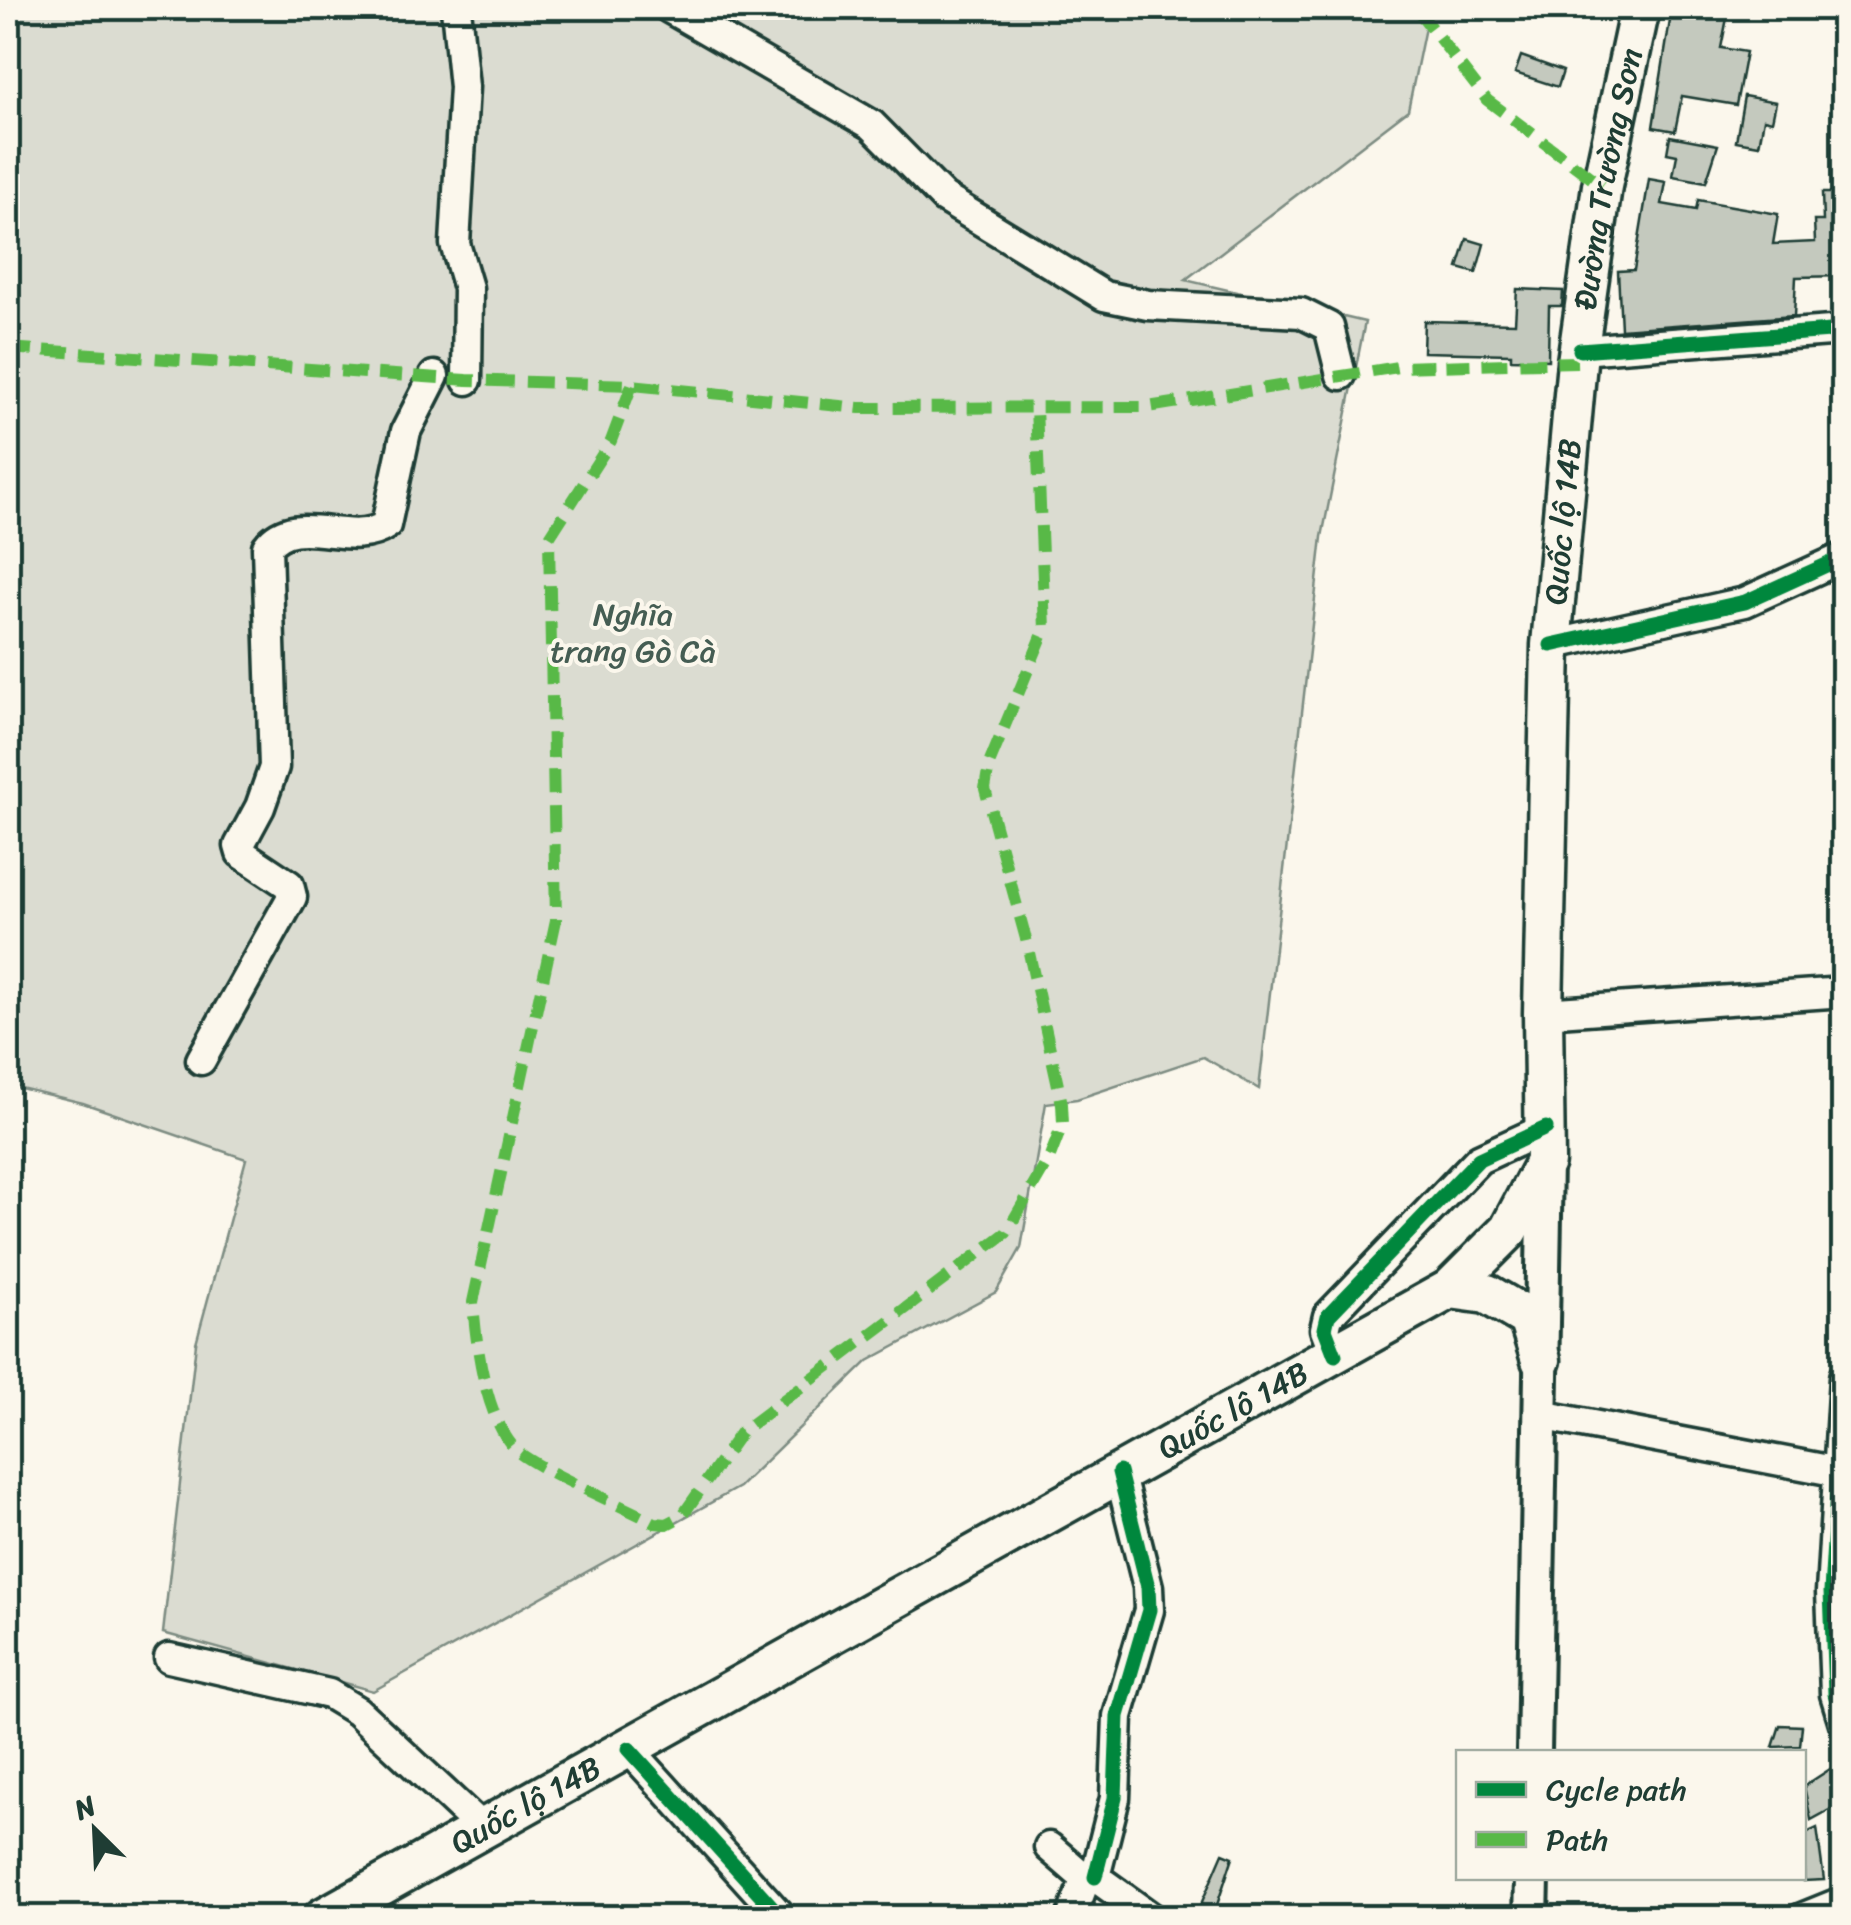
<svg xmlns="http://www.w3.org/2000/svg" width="1851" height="1925" viewBox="0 0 1851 1925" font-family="Sriracha,sans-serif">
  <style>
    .green { fill: #dbdcd1; stroke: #7d8c82; stroke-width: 2.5 }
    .building { fill: #c4c9be; stroke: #1f3d34; stroke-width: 2.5 }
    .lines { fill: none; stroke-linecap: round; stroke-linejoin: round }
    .minor-casing { stroke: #1f3d34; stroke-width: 35 }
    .major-casing { stroke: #1f3d34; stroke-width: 40 }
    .highway-casing { stroke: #1f3d34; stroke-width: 45 }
    .minor { stroke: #fbf7ec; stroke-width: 28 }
    .major { stroke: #fbf7ec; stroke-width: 32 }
    .highway { stroke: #fbf7ec; stroke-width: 38 }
    .quiet { stroke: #58b947; stroke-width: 12; stroke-dasharray: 25 12; stroke-linecap: butt }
    .cycleway-casing { stroke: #fbf7ec; stroke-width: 21 }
    .cycleway { stroke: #00873e; stroke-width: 15 }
    .labels { text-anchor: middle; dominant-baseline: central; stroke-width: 8; stroke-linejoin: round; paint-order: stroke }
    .street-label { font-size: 32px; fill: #1f3d34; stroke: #fbf7ec }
    .park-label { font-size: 32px; fill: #455d53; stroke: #fbf7ec }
  </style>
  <rect width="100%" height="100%" fill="#fbf7ec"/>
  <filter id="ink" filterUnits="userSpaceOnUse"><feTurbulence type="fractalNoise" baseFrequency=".01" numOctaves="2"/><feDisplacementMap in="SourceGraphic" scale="20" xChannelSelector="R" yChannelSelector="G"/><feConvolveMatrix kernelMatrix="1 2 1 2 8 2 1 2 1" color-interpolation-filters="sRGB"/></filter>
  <g filter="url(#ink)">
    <path class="green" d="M8,8H1429L1408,110L1185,280L1365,322L1322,537L1259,1089L1203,1057L1077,1099L1046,1103L1021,1248L996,1292L868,1361L739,1487L373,1691L163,1633L196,1343L246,1159L83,1103L8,1085Z"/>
    <path class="building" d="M1672,8H1729L1721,48L1746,52L1736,105L1682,96L1675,131L1653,127Z
      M1521,56L1563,71L1558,87L1515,73Z
      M1744,96L1776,102L1772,121L1764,119L1759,145L1736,141Z
      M1670,136L1718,145L1706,182L1673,176L1677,155L1667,153Z
      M1649,179L1666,182L1662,204L1696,210L1698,200L1778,214L1773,244L1815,242L1814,221H1823L1822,193H1844V276L1796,277L1794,316L1621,329L1618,271L1634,270Z
      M1467,239L1484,244L1476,273L1458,268Z
      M1517,289L1563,291L1562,306H1549L1548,360L1511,359V354L1423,352L1424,321L1515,323Z
      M1780,1725L1802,1726L1800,1746L1773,1747Z
      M1835,1766L1844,1776V1802L1811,1820L1804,1786Z
      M1817,1828L1824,1880L1804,1881V1834Z
      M1223,1853L1233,1857L1213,1917L1198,1911Z"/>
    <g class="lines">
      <defs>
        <path id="minor" d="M456,8L464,87L455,244L468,288L467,380
          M669,8L872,125L944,198L1104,296L1148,305L1301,313L1329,327L1341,375
          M1580,350L1844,330
          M1551,645L1745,602L1844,557
          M1543,1013L1844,992
          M201,1060L292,897L289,885L241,853L239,846L260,807L274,767L267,547C295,509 350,550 386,525L406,431L434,376
          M1335,1355L1325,1329L1328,1316L1479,1159L1546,1128
          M1844,1377L1831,1592L1835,1694L1844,1723
          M1540,1415L1844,1473
          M169,1658L329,1694L357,1711L483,1829
          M629,1749L782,1918
          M1049,1847L1087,1880
          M1095,1877L1115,1798L1118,1716L1149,1610L1148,1587L1119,1472
          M1071,1918L1084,1883L1095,1877L1152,1918
          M1802,1918L1844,1901"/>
        <path id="major" d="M1534,1752L1545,1162
          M1531,1918L1532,1878"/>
        <g id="highway">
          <path d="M1450,1289L1487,1294L1528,1318L1541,1360"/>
          <path id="s1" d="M323,1918L1450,1289L1509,1230L1545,1162L1543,1013L1551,645L1577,362L1602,186L1640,8"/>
        </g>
      </defs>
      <use href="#minor" class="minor-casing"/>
      <use href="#major" class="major-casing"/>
      <use href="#highway" class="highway-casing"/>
      <use href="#minor" class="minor"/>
      <use href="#major" class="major"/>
      <use href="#highway" class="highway"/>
      <path class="quiet" d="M1416,8L1487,100L1602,186
        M8,348L467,380L632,385L860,408L1148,407L1398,367L1577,362
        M632,385L611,441L549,538L556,920L473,1302C476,1344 485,1418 516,1450C533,1467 627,1508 655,1523L667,1524L682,1516L741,1432L1006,1233L1050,1157L1063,1123L1062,1104L1026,939L985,789L989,764L1045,629L1036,407"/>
      <defs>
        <path id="cycleway" d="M1580,350L1844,330
          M1551,645L1745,602L1844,557
          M1335,1355L1325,1329L1328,1316L1479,1159L1546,1128
          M1844,1377L1831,1592L1835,1694L1844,1723
          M629,1749L782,1918
          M1095,1877L1115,1798L1118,1716L1149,1610L1148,1587L1119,1472"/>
      </defs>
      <use href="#cycleway" class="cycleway-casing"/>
      <use href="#cycleway" class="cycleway"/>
    </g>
  </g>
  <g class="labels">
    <g class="street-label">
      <text stroke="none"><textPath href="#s1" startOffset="2438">Đường Trường Sơn</textPath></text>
      <text stroke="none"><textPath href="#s1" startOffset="2092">Quốc lộ 14B</textPath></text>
      <text stroke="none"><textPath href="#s1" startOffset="1042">Quốc lộ 14B</textPath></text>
      <text stroke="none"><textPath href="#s1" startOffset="232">Quốc lộ 14B</textPath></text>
    </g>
    <g class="park-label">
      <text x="633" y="614">Nghĩa<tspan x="633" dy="37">trang Gò Cà</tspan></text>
    </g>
  </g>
  <rect width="1851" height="1925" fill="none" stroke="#fbf7ec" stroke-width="40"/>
  <rect x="20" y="20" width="1811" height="1885" fill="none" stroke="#1f3d34" stroke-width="4" filter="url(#ink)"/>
  <rect x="1456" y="1750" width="350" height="130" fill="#fbf7ec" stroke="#a3ada2" stroke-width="2.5"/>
  <rect x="1476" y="1782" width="50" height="15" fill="#00873e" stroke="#a3ada2" stroke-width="2.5"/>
  <text x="1546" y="1800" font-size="30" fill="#1f3d34">Cycle path</text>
  <rect x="1476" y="1832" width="50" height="15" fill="#58b947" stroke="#a3ada2" stroke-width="2.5"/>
  <text x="1546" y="1850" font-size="30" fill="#1f3d34">Path</text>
  <g transform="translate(95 1830) rotate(336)" stroke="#fbf7ec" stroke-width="8" paint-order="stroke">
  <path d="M0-8L18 38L0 25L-18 38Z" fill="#1f3d34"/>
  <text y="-15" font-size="28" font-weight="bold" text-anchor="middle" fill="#1f3d34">N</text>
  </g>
</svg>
